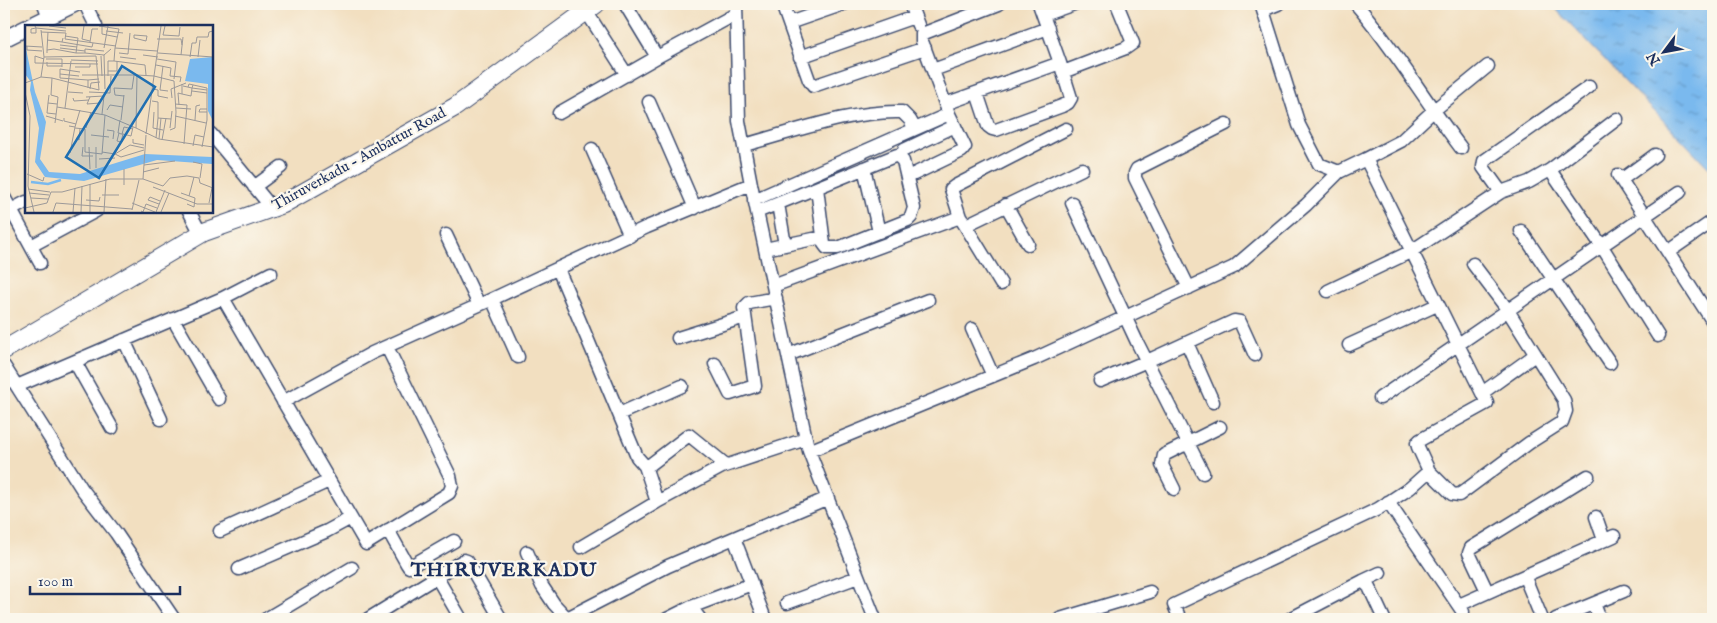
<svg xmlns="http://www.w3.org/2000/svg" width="1717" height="623" viewBox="0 0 1717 623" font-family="'IM FELL English',serif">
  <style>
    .water { fill: url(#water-ripples); stroke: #4a74a6 }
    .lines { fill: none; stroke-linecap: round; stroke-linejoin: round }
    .minor-casing { stroke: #3b496d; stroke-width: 15 }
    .tertiary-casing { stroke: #3b496d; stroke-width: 18 }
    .secondary-casing { stroke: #3b496d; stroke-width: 20 }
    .minor { stroke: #fff; stroke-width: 12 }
    .tertiary { stroke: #fff; stroke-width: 15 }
    .secondary { stroke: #fff; stroke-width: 18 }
    .labels { text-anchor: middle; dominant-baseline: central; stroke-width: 4.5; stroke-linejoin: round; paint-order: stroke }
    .street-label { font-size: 15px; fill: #1b2f5e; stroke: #fbf7ec }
    .district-label { font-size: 20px; font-weight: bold; letter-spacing: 1px; fill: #1b2f5e; stroke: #fbf7ec }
    .inset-river { fill: none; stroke: #7ab9ee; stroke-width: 2.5 }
    .inset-road { fill: none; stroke: #9c9999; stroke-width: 1 }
    .view { fill: #1f6fb2; fill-opacity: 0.15; stroke: #1f6fb2; stroke-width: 2.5 }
    .inset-edge { fill: none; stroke: #1b2f5e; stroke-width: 2.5 }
  </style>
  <defs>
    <pattern id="water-ripples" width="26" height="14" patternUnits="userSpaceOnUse" patternTransform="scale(1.25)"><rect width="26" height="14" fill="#7ab9ee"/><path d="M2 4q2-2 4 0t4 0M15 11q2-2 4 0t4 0" fill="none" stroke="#6397c4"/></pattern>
  </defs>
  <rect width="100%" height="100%" fill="#fbf7ec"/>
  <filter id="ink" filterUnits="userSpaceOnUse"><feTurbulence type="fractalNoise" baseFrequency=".02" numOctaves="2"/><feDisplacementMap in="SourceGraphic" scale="10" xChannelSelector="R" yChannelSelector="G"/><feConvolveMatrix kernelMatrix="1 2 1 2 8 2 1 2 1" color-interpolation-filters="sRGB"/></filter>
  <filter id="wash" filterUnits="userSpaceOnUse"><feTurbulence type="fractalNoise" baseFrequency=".0096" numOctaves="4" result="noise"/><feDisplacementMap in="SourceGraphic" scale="20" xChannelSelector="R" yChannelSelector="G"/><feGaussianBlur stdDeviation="1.12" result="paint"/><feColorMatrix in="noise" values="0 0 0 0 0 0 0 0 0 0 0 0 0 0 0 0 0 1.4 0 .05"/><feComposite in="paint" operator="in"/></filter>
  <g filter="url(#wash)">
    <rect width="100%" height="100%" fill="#f2dfc0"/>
    <path class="water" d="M1551,4H1704L1713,13V172Z"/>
  </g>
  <g filter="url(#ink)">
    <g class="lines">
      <defs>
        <path id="minor" d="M44,4L49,17
          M85,4L96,26
          M736,4L739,121L751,184L806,439L809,451L875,619
          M782,4L809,80L813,86L925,48
          M910,4L918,25
          M1261,4L1299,125L1319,164L1339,172
          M1356,4C1395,49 1425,101 1461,148
          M1263,10L1278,4
          M586,11L627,75
          M1043,15L1074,4
          M789,23L844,4
          M657,57L736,14
          M800,57L914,17
          M933,70L1048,28
          M1063,72L1126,48L1133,43L1117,4
          M977,93L988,126L992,129L996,130L1062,106L1068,103L1071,98L1060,63
          M649,102L695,208
          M945,104L1060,63L1039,4
          M559,113L657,57L625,4
          M211,134L272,208
          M744,145C793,132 851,110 902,112L910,120L915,129
          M592,149L630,236
          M904,150L955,126
          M1366,159L1401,141L1433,111L1488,66
          M864,168L879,232
          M1550,170L1601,245L1658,336
          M914,174L962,151L965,147L949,114
          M1618,175L1713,322
          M1621,180L1655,155
          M254,187L281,167
          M1501,192L1483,167L1484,161L1589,87
          M4,197L40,263
          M754,200L949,114L922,41V34L999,4
          M1072,203L1137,342L1203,473
          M778,204L785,245
          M1006,205L1028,244
          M11,210L26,202
          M189,211L201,234
          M757,212L897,155L903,161L914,208L911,217L908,220L838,248H827L824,244L817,188
          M966,225L1082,169
          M1521,231L1610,363
          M446,235L479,305
          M31,246L96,211
          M765,249L823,237
          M1668,252L1713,221
          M558,269L637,457L645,466L651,464L689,435L726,465
          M1001,284L960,217L951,189L955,186L1066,129
          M773,286L960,217
          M1189,288L1135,178V173L1137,169L1226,124
          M1328,291L1410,252L1501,192L1529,182L1550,170L1617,119
          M223,298L271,273
          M492,299L518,357
          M173,319L219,399
          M972,329L993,376
          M678,338L745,317
          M124,340L161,419
          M1187,343L1213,402
          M1349,345L1437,305
          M788,355L928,300
          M75,362L112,428
          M715,364L730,394L755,386L744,308L749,303L776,298
          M4,366L82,489L116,533L174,619
          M1100,381L1147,361L1234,321L1240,322L1255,355
          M17,386L223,298L366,544L449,493L452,486L450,476L387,347
          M1482,393L1535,355
          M1380,398L1680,192
          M283,402L372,353L488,301L647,227L751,184
          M619,414L682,386
          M809,451L1034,359L1234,267L1306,205L1339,172L1366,159L1487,403L1420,440L1417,443L1418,447L1429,471L1410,488L1378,509L1174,605L1180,619
          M645,466L657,502L722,467L806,439
          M1429,471L1452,494L1459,495L1529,443L1562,422L1566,411L1564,400L1507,309L1473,264
          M1174,489L1162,465L1164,455L1220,427
          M1388,502L1463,612
          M1596,517L1604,540
          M388,530L407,564L409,567L454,541
          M220,531L329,481
          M734,538L765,619
          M581,547L657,502
          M527,552L542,586L554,604L567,618
          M239,569L327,531L351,518
          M436,576L461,619
          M1526,580L1542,619
          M1363,581L1380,573
          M1487,591L1469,553L1471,548L1588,476
          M787,603L858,577
          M1594,604L1600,619
          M1459,605L1614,536
          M691,607L700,619
          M266,619L352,568
          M368,619L464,560L467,561L501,619
          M568,619L567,618L668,566L828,498
          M667,619L691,607L752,584
          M1060,619L1150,592
          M1290,619L1363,581L1369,587L1384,619
          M1556,619L1624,591"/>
        <path id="tertiary" d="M30,26L75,4
          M4,39L26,28"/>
        <path id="secondary" d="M4,350L204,232L283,204L455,107L596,4"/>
      </defs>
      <use href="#minor" class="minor-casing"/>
      <use href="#tertiary" class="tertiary-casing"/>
      <use href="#secondary" class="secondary-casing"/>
      <use href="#minor" class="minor"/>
      <use href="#tertiary" class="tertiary"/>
      <use href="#secondary" class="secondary"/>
    </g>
  </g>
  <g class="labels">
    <g class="street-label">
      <text transform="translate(359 159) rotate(-29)">Thiruverkadu - Ambattur Road</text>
    </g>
    <g class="district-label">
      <text x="504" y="570">THIRUVERKADU</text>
    </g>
  </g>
  <g transform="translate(25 25)">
    <rect width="188" height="188" fill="#f2dfc0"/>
    <path d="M0,19L10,67L21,97L15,134L24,147L55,149L120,129L187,132V139L132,135L59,156L20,152L10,137L14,103L5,65L6,57L0,49ZM187,32V94L183,86V59L160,56L165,34Z" fill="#7ab9ee"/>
    <path class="inset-river" d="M6,157L23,159L36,155"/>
    <path class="inset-road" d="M10,1L11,3V8H6V4L11,3L41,6M24,1L41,3M59,1L57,14L65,16M74,1L94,4L90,23L132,26M77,1V9L92,12M136,1L129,51L112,50L111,103L134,114L188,122M140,1L138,10L154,11L155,2M16,5L19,32L16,52M81,6L98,8M16,7L41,8L40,14L91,21M109,10L122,11L121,16L109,13ZM40,11L53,13L51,28H60M172,12H183L184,7L188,6M38,13L37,17L67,22L68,18M132,14H156L157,20M22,15L37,17M65,17L67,4H73M35,20L52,22M0,21L17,22M2,21V25L17,26M35,23L60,26M79,23L83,1M90,23L89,36L120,40L121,50M22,25L23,7M79,26L60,24V28L79,30L86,24M22,28V25L29,24L51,28M94,28L103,29L105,8M133,28L188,32M79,30L80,64M118,30L133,32M156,30L158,12M76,31L77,51M19,32L71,31L74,65L27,53M95,32L111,34M165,32L167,18H171L172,12M173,32L175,15M19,34L10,31V38L73,39M21,34H37V42M132,34L151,37L149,54M46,35L73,36M22,37V41H37M131,40L146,43L145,51L156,52L155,57M138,41L135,65L143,66M50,42H65V39M83,46H92V36M55,47L35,44V53L63,55M35,49L54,51M57,50H112M83,51V36H89M0,58L16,52L27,53L26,70L33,72L32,82L80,90L111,103M157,59V69L166,71L167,63L158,61M168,60L167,63L182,65M163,62L164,59L182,63V95L177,122M63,63V55L74,54M65,64L66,58L75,57M128,64L133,65V71L143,73M167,66L182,68M0,67L5,91L3,161L9,187M43,67L58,68M64,67L85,68L86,51M24,70L23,78L32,79M99,71L90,70L89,63L107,64L109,50M61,72L79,71L77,89M65,72L62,79L75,78M48,73L49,76L64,75M147,73L146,64L161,58M127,76L133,77V93M23,78L22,88L31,89M150,79L162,80L159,119M154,80L153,68L157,69M40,83L46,36M151,83L166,84M182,84H175L174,87H182M82,85L85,80L98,82M129,87L128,103L138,105M21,91L38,96M150,91L181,98M39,93V96L51,99M96,95L99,70M170,95L171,81L175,80M30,98L32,82M44,101L50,102L45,128M50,102L55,85M50,103L60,104V127L77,129L80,90M61,103L66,87M145,103L147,86M82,105L89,106L88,114M94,108L92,116L96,117L98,109H96L94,108H93L95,95M97,109L99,102L108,104M98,109L106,111L108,102M121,109L129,51L149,56L151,87L150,103L145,105M66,110L84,112M51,113L54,115L55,103M131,113L133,93L146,94M108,114V118L119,120M134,114L136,93M137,115L141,93M168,121L170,110L179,112M58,122L57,131H68M64,122L65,144M77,127L90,129L105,120L119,123M90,129L96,132L119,125M74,134L90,133M168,137L177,139L175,153M119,140L150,136M71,143V122M99,144V160M118,147L134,143M2,149L18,156L19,152M118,154L121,110M128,162L172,179H188M3,164L25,167M4,168L24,170M156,168L170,173L169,182L162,179M77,170H94M164,171L169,152M6,173L23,174M61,175L74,176L75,172M107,178L130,187M184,178L187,163M134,179L123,175L125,172L135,176M0,183L22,178L26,167H37L85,154H118L138,161L145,153L162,151L174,153L175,158L188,163M107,185L114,155M116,186L118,187L121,179L132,183M28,187L31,178L107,184M48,187L50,163M56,187L57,161M65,187V159M79,187L81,154M131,187L140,165M136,187L144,168"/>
    <path class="view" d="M97,41L130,62L74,153L41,132Z"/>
    <rect width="188" height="188" class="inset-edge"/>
  </g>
  <rect width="1717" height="623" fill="none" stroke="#fbf7ec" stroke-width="20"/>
  <g transform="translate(1664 52) rotate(238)" stroke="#fbf7ec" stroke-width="4" paint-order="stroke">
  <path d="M0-4L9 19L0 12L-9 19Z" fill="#1b2f5e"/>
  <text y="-8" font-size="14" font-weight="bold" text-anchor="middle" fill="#1b2f5e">N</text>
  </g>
  <path d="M30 586v8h150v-8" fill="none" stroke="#1b2f5e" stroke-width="2.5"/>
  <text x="38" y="586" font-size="15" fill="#1b2f5e" stroke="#fbf7ec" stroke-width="4" paint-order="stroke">100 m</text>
</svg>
